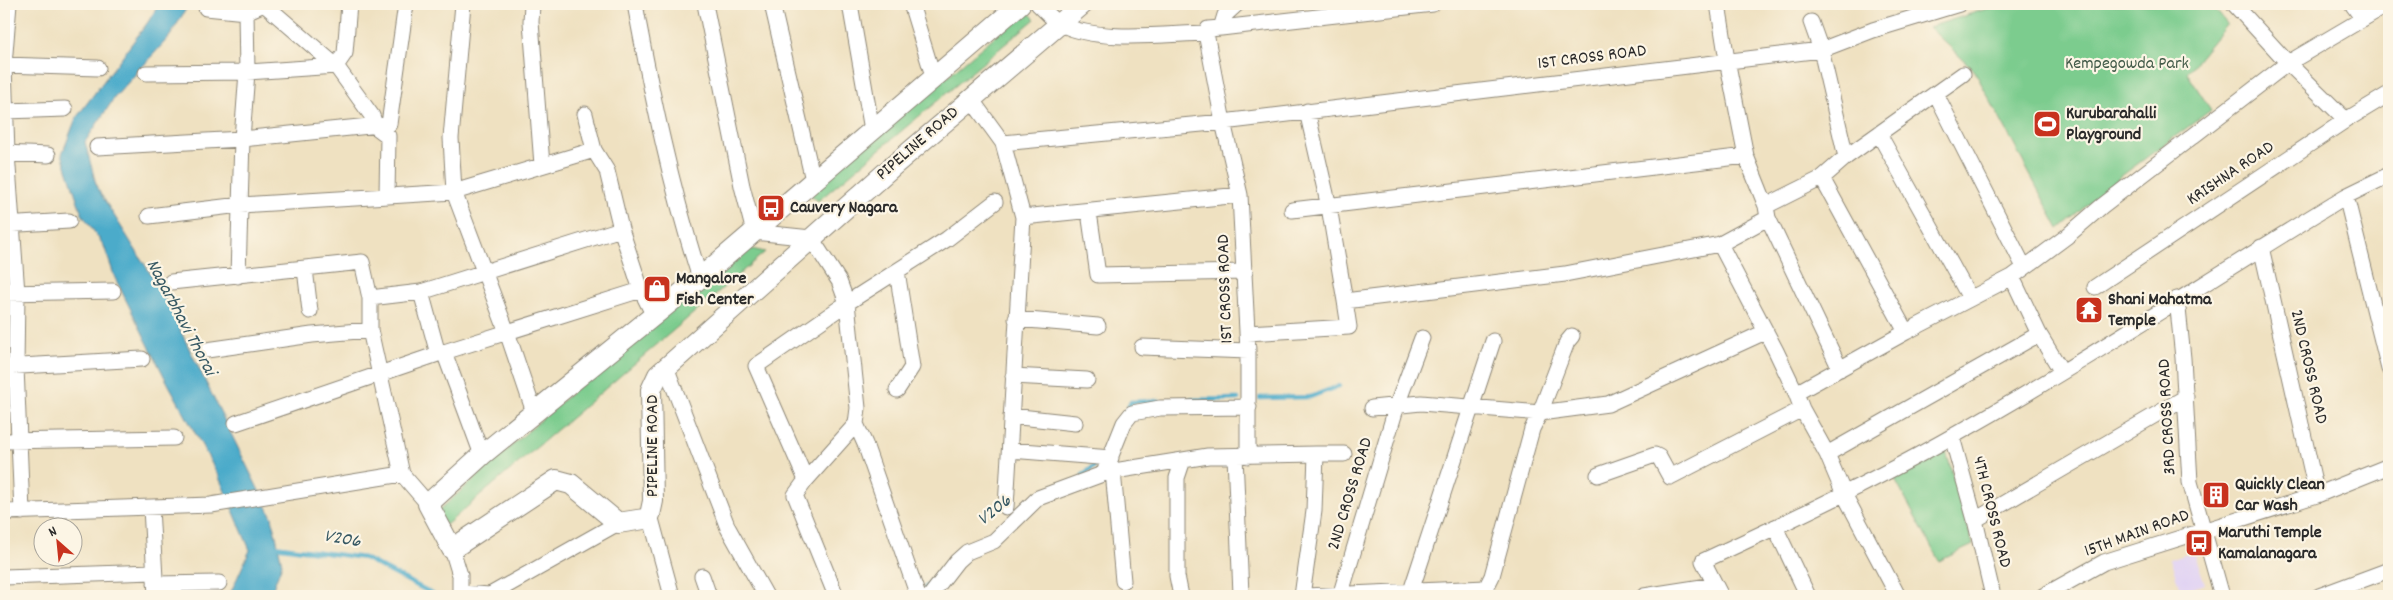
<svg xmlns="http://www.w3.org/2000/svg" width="2393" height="600" viewBox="0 0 2393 600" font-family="Dekko,sans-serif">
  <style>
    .built { fill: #e2d4f3 }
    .green { fill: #7bcc8e; stroke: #537c5c }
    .water { fill: #4babca; stroke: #3b6b7a }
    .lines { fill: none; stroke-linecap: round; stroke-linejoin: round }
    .stream { stroke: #4babca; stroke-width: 4.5 }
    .minor-casing { stroke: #8d8676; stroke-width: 17 }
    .major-casing { stroke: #8d8676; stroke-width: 22 }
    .minor { stroke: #fff; stroke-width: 15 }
    .major { stroke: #fff; stroke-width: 20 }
    .labels { text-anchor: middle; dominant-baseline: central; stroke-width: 4.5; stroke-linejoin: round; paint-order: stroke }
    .street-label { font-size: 18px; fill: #2b2b2b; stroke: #fcf5e5 }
    .park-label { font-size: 18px; fill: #435b49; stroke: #fcf5e5 }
    .poi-label { font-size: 18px; font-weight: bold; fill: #2b2b2b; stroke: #fcf5e5; text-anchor: start }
    .water-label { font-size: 19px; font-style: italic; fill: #365863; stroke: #fcf5e5 }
  </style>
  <rect width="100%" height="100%" fill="#fcf5e5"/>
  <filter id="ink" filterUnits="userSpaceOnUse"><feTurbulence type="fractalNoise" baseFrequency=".02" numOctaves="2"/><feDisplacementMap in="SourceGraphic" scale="10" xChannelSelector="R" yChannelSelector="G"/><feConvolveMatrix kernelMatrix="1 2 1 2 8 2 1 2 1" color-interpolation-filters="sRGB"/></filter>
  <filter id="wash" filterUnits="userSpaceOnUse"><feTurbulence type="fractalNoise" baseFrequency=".0096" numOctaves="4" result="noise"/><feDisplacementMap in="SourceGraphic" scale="20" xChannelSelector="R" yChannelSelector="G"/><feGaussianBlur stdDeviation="1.12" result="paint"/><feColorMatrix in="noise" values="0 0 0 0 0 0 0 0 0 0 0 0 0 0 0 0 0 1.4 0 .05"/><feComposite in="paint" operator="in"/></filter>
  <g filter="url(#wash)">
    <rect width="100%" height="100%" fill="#efe1c1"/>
    <path class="built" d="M2194,551L2205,584L2181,592L2170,559Z"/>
    <path class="green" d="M2002,4H2211L2227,24L2187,73L2211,110L2120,177L2059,229L1974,70L1929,27Z
      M1026,10L1035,19L818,201L809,193Z
      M747,248L765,252L446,525L436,513L632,339Z
      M1945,448L1973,545L1939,561L1893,476Z"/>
    <path class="water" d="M159,4H189L170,36L115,97L85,142L97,188L160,289L272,517L282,564L270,596H229L250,550L218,475L164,376L115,278L104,246L82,214L62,154L76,118L148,22Z"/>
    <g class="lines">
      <path class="stream" d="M1260,398L1310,397L1339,386
        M1187,400L1238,399
        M1126,412L1131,402L1159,401
        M1083,475L1100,462
        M274,546L364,558L437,596
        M920,593L944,568"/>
    </g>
  </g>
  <g filter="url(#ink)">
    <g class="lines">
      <defs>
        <path id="minor" d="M9,4L4,65L7,153L17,293L16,367L22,512
          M251,4L246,12L264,4L336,66L372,116L376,127L388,136L387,195
          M463,4L451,138L454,192L507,332L534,412
          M532,4L531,22L542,165
          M635,4C652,96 671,188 700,278
          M705,4L742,186L754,232L811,238L839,281L847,303L858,408L856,424L865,444L918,596
          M772,4L813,180
          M850,4L872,130
          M911,4L934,79
          M1038,4C1045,10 1052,20 1061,24C1098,43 1164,34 1206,33L1208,29L1221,28L1433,4
          M1718,4L1727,60L1746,156L1766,206
          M2234,4L2288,63L2346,120
          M2352,4L2363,19
          M206,8L246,12L247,72L242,139L238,276
          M1811,22L1821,50L1846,157
          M1221,28L1225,15L1237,4
          M1206,33L1223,122L1240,195L1248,351V456
          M4,65L98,68
          M146,73L247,72L336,66L345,53L349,4
          M1936,94L2024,267
          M971,99L1003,143L1223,122L1821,50L1873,30L1959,4
          M6,111L65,109
          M1307,111L1329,207L1345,301L1565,274L1720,244L1776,351L1796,393L1802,409L1827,454L1844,494L1898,596
          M585,114L594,150L607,171L621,229L641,290L654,316
          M1879,134L1970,298
          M1003,143L1023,217L1006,507
          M97,147L242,139L389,124L406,4
          M4,153L48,155
          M1822,178L1906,332
          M2346,196L2389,369
          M1292,210L1746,156
          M1089,212L1098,275L1245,272
          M149,216L240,205L454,192L594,150
          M1023,217L1240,195
          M1768,218L1840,369
          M4,225L69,221
          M1720,244L1768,218L1766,206L1822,178L1846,157L1963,74
          M2261,247L2317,495
          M305,269L310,311
          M897,271L912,367L897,390
          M2012,277L2039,334L2062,372
          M171,282L362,262L370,298V330L402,474
          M2095,287L2346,120L2389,94
          M421,292L438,354L444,352L482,455
          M4,293L113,291
          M370,298L421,292L621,229
          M2177,299L2183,358L2190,482L2222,596
          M1016,319L1098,326
          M1247,333L1349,327L1345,301
          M1142,347L1248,351
          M207,350L312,335L370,330
          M444,352L641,290
          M4,367L142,359
          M666,367L728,528L766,596
          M1013,376L1087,380
          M1796,393L1906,332L2012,277L2066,237L2102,206L2288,63L2388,4
          M1372,408L1421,403L1540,413L1608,404L1765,332
          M1011,416L1075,423
          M236,423L438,354
          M856,424L806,480L756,366L847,303L947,239L995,202
          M1952,437L1975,520L1993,596
          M4,441L174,438
          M1010,450L1111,458
          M1316,454H1344
          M1827,454L2039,334
          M1235,456L1241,594
          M1113,471L1123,581
          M1104,473L1124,423L1132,413L1160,408L1249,407
          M1598,475L1655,455L1659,457L1670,477L1802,409
          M806,480L795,495L836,596
          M151,508L156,596
          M4,512L211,505L402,474L428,504
          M650,515L672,596
          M1975,520L2186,397
          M1775,527L1808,596
          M452,549L460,575V596
          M702,576L709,596
          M4,577L154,572
          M155,584L219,583
          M1411,591L1493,341
          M460,593L490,595L618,523
          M1341,593L1397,405L1422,338
          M930,596L957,561L967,552L994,541L1038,498L1108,472L1183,460
          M1181,596L1177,576V478L1183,460L1208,456L1316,454L1314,511L1302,596
          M1305,596L1486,588
          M1486,596V588L1492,576L1532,429L1540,413L1567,342L1572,336
          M1644,596L1715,585
          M1721,596L1703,561C1787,522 1872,482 1953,436C2087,361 2215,275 2346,196L2389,175
          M2043,596L2104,562L2317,495L2389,466
          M2319,596L2389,570"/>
        <path id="major" d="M1020,4L700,278L482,455L428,504L452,549L556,480L571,484L618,523L644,519L650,515L653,501L651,390L658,375L893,166L1083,4"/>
      </defs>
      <use href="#minor" class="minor-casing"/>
      <use href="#major" class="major-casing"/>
      <use href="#minor" class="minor"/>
      <use href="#major" class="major"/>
    </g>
  </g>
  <defs>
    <symbol id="stadium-square" viewBox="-11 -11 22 22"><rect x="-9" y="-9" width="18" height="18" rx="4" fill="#c8321e" stroke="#fcf5e5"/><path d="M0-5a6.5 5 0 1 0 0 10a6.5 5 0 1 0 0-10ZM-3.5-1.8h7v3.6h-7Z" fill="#fff"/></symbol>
    <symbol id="bus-square" viewBox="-11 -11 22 22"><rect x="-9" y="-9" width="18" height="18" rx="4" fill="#c8321e" stroke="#fcf5e5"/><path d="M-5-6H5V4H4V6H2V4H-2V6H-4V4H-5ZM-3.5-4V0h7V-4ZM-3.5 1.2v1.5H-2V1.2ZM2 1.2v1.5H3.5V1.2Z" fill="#fff"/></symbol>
    <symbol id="shop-square" viewBox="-11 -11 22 22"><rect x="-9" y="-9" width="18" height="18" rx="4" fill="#c8321e" stroke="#fcf5e5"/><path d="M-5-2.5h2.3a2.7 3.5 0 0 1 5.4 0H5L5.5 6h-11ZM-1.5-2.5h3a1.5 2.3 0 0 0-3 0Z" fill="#fff"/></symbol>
    <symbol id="temple-square" viewBox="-11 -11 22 22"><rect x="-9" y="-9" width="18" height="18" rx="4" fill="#c8321e" stroke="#fcf5e5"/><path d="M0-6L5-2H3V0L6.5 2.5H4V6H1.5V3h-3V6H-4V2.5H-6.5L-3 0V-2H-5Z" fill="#fff"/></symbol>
    <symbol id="building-square" viewBox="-11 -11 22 22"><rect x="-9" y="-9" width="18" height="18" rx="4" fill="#c8321e" stroke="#fcf5e5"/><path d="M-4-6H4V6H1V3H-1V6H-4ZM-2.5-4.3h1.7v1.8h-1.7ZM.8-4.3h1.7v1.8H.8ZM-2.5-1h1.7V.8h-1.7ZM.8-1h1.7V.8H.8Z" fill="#fff"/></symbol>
  </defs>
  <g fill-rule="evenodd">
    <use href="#stadium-square" x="2031" y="108" width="32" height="32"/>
    <use href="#bus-square" x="755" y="192" width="32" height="32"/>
    <use href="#shop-square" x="641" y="273" width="32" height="32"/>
    <use href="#temple-square" x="2073" y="294" width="32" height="32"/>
    <use href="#building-square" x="2200" y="479" width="32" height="32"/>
    <use href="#bus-square" x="2183" y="527" width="32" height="32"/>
  </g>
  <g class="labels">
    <g class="street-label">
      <text transform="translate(1592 58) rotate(-7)">1ST CROSS ROAD</text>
      <text transform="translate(918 144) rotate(-41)">PIPELINE ROAD</text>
      <text transform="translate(2231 174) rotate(-34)">KRISHNA ROAD</text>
      <text transform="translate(1226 289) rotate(-92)">1ST CROSS ROAD</text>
      <text transform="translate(2308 367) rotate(77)">2ND CROSS ROAD</text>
      <text transform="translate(2168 417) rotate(-93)">3RD CROSS ROAD</text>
      <text transform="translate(653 446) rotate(-90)">PIPELINE ROAD</text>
      <text transform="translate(1351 494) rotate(-73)">2ND CROSS ROAD</text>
      <text transform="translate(1991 512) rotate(76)">4TH CROSS ROAD</text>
      <text transform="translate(2137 534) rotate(-20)">15TH MAIN ROAD</text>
    </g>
    <g class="park-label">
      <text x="2127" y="64">Kempegowda Park</text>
    </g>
    <g class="poi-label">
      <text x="2066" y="114">Kurubarahalli<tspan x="2066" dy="21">Playground</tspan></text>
      <text x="790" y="208">Cauvery Nagara</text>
      <text x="676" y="279">Mangalore<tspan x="676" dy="21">Fish Center</tspan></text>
      <text x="2108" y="300">Shani Mahatma<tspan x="2108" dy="21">Temple</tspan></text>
      <text x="2235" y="485">Quickly Clean<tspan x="2235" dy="21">Car Wash</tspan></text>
      <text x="2218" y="533">Maruthi Temple<tspan x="2218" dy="21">Kamalanagara</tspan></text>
    </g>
    <g class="water-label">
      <text transform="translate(180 318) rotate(62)">Nagarbhavi Thorai</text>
      <text transform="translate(995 511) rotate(-39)">V206</text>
      <text transform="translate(342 540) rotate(9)">V206</text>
    </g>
  </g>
  <rect width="2393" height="600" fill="none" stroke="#fcf5e5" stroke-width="20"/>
  <g transform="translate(58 542) rotate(333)"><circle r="24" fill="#fcf5e5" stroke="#a8a49b"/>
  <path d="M0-4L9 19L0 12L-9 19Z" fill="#c8321e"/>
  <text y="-8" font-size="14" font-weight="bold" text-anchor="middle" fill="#2b2b2b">N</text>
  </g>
</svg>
